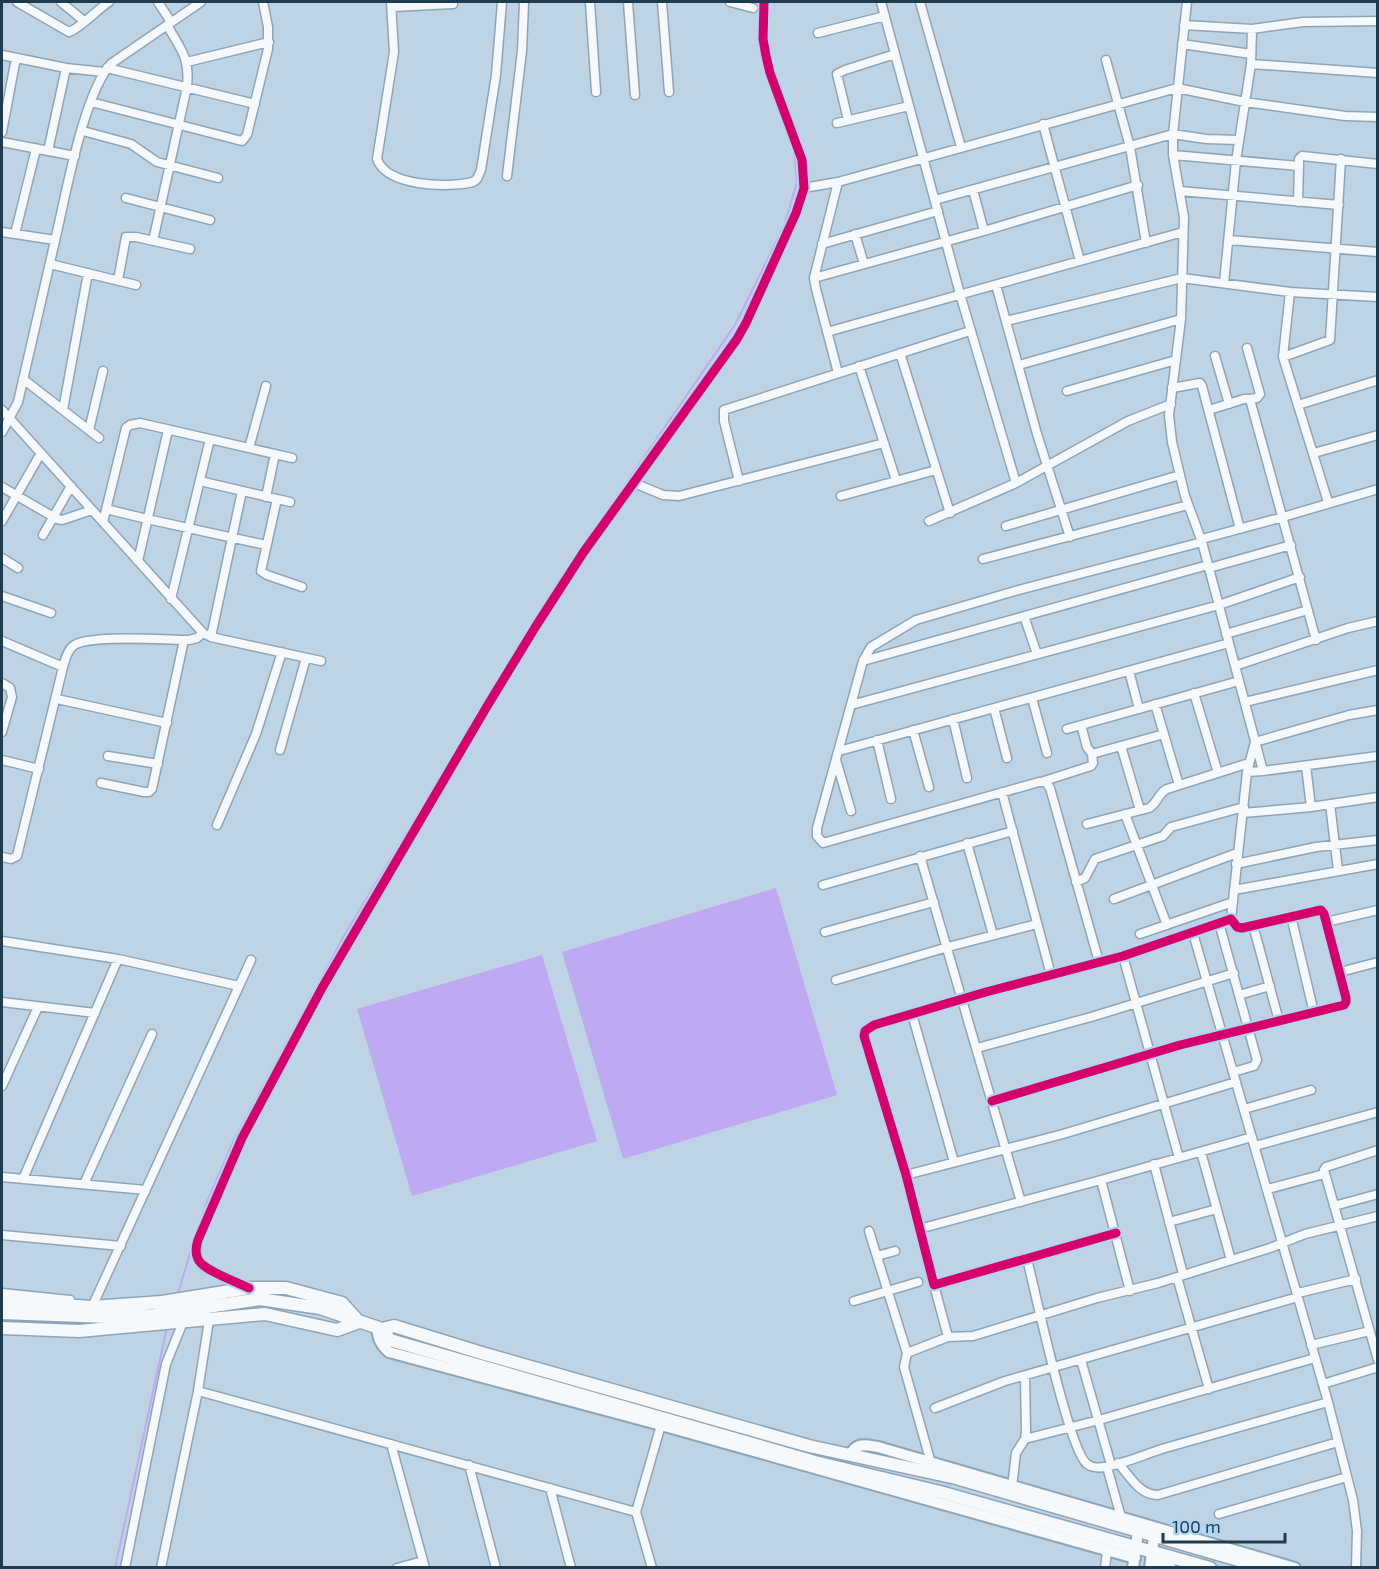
<svg xmlns="http://www.w3.org/2000/svg" width="1379" height="1569" viewBox="0 0 1379 1569" font-family="'Exo 2',sans-serif">
  <style>
    .water { fill: #bfa9f2 }
    .lines { fill: none; stroke-linecap: round; stroke-linejoin: round }
    .stream { stroke: #bfa9f2; stroke-width: 2 }
    .minor-casing { stroke: #8fa5b6; stroke-width: 11 }
    .tertiary-casing { stroke: #8fa5b6; stroke-width: 14 }
    .secondary-casing { stroke: #8fa5b6; stroke-width: 15 }
    .minor { stroke: #f5f9fb; stroke-width: 8 }
    .tertiary { stroke: #f5f9fb; stroke-width: 10 }
    .secondary { stroke: #f5f9fb; stroke-width: 12 }
    .cycleway-casing { stroke: #afd5f4; stroke-width: 13 }
    .cycleway { stroke: #d6006c; stroke-width: 9 }
  </style>
  <rect width="100%" height="100%" fill="#bed4e5"/>
  <path class="water" d="M776,888L837,1095L623,1159L562,952Z
    M542,955L597,1141L412,1196L357,1009Z"/>
  <g class="lines">
    <path class="stream" d="M581,549L735,325L784,226L797,182L794,151L765,74L758,37L760,2
      M544,607L578,553
      M197,1233L207,1202L233,1142L345,934L452,758
      M177,1296L192,1247
      M115,1568L167,1327"/>
    <defs>
      <path id="minor" d="M17,2L69,32C79,29 98,9 109,2
        M61,2L84,21
        M158,2L171,22
        M391,2L394,52L377,159C387,187 449,188 473,182L477,179L481,170L496,75L502,2
        M590,2L596,92
        M628,2L635,95
        M662,2L669,92
        M730,2L753,8
        M881,2L960,294L1016,483
        M920,2L961,147
        M1187,2L1173,134V155L1184,217L1181,319L1169,415L1172,442L1185,496L1202,542L1263,771
        M392,7L453,4
        M1184,25L1252,29L1303,22L1378,21
        M818,33L885,16
        M1182,44L1251,54
        M2,55L66,68L104,72
        M1106,60L1130,147L1146,243
        M187,62L269,42
        M1251,64L1378,73
        M107,68L255,104
        M91,102L242,141L247,135L268,49V27L263,2
        M848,120L837,74L845,70L895,54
        M837,123L909,106
        M1043,124L1080,261
        M83,131L131,144L157,162L218,178
        M2,132L16,58
        M2,142L75,156
        M48,151L66,68
        M1173,155L1299,166V159L1302,156L1378,164
        M507,176L522,51L524,2
        M838,182L814,278L816,289L838,373
        M804,188L838,182L1177,88L1245,102L1345,116L1378,117
        M973,190L984,231
        M1180,191L1339,205
        M126,198L210,220
        M935,200L1173,134L1206,139L1239,140
        M1298,202L1299,166
        M2,232L55,240
        M15,234L36,149
        M855,234L864,264
        M1229,240L1378,252
        M153,241L187,87C190,57 181,50 167,25
        M822,244L938,211
        M50,264L136,285
        M814,278L984,231L1138,185
        M118,280L126,237H136L190,249
        M1224,283L1236,161L1251,64L1252,29
        M996,285L1037,434L1070,537
        M1290,292L1283,357L1328,502
        M1006,321L1182,278L1290,292L1378,297
        M827,332L1183,232
        M1247,348L1260,394L1257,398L1249,399
        M900,353L950,513
        M1215,356L1229,404
        M1283,357L1330,340L1341,159
        M1019,365L1181,319
        M859,366L896,480
        M23,379L99,438
        M1172,388L1200,383L1202,386L1240,529
        M1067,391L1176,360
        M1298,405L1378,380
        M2,410L203,633L211,637L321,661
        M63,410L88,273
        M1209,410L1244,399H1249L1251,403L1316,640
        M89,430L103,371
        M2,432L18,402C31,345 44,288 57,232C66,193 85,89 112,63L201,2
        M249,448L266,386
        M1314,453L1378,435
        M200,481L290,502
        M739,481L724,421V410L970,331
        M634,483L663,495L679,496L884,443
        M2,487L57,519L62,520L92,510
        M841,496L936,470
        M266,497L275,454
        M277,499L261,571L267,575L302,587
        M106,509L147,519L266,545
        M2,521L41,453
        M929,521L1016,483L1128,421L1171,404
        M103,522L126,428L130,425L140,423L292,458
        M1006,526L1180,475
        M43,535L71,486
        M1202,539L1283,517L1378,489
        M2,558L18,568
        M983,559L1188,505
        M138,561L168,430
        M1209,568L1291,545
        M2,596L51,613
        M171,599L210,439
        M1024,616L1037,654
        M1226,634L1308,610
        M211,637L242,491
        M2,641L63,667
        M863,661L1208,565
        M1235,666L1348,628L1378,621
        M1129,671L1139,709
        M2,683L10,688L12,697L2,732
        M1194,693L1218,773
        M1032,698L1047,753
        M57,699L167,723
        M1245,702L1378,670
        M1155,704L1179,785
        M851,705L1219,605L1300,577
        M994,708L1007,758
        M953,719L967,778
        M1081,725L1087,747L1092,754L1164,734
        M1067,729L1239,681
        M913,730L929,787
        M877,740L891,799
        M1121,746L1140,810
        M280,750L306,658
        M839,751L1229,643
        M108,756L158,764
        M2,760L39,769
        M836,760L851,811
        M1306,766L1311,807
        M1247,772L1263,771L1378,756
        M1041,782L1091,766L1093,763L1092,754
        M101,783L144,792H149L152,789L184,640
        M1002,792L1051,975
        M1330,804L1338,870
        M1243,813L1311,807L1378,797
        M1125,814L1167,925
        M1087,824L1149,808C1158,803 1158,793 1167,789L1249,763
        M217,825L256,734L282,652
        M967,843L993,935
        M920,856L1021,1202
        M2,857L11,859L17,856L63,667C65,660 67,651 73,646C86,634 167,640 189,640L197,638L203,633
        M1236,864L1316,847L1378,840
        M1076,882L1085,878L1095,859L1163,836L1171,827L1244,807
        M823,885L1013,831
        M1234,890L1378,864
        M1114,899L1237,853
        M1291,916L1314,1013
        M1231,919L1247,772L1255,742L1349,715L1378,710
        M1326,922L1378,910
        M1219,923L1257,1060L1254,1066L1233,1072
        M1253,925L1279,1021
        M825,932L934,902
        M1193,933L1328,1402L1353,1500L1357,1531L1356,1568
        M1140,934L1233,902
        M2,941L118,959L239,986
        M1123,956L1179,1158
        M1099,962L1050,788L1046,782H1039L823,843L817,836V828L863,661L871,647L916,620L1015,591L1202,542
        M1340,972L1378,962
        M836,980L948,947L1037,924
        M1239,995L1270,986
        M2,1002L95,1013
        M912,1014L954,1162
        M977,1048L1091,1017L1234,973
        M2,1086L38,1007
        M992,1101L1180,1045L1344,1005L1346,1002V998L1324,914L1321,910L1242,928L1237,927L1231,919L1123,956L986,992L874,1025L865,1031L864,1036L906,1175L934,1285L1116,1233
        M1244,1109L1311,1090
        M1255,1146L1378,1112
        M1378,1150L1326,1167L1324,1170L1378,1360
        M1201,1152L1231,1260
        M1154,1164L1183,1274
        M906,1175L1063,1134L1236,1082
        M2,1177L146,1190
        M23,1179L118,959
        M1101,1180L1130,1291
        M84,1184L152,1034
        M1268,1189L1324,1174
        M1334,1206L1378,1194
        M1169,1222L1217,1209
        M919,1229L1101,1180L1252,1137
        M869,1231L907,1353L904,1367L931,1463
        M2,1235L121,1246
        M877,1256L895,1251
        M1027,1259C1035,1290 1069,1451 1087,1464C1092,1468 1097,1468 1104,1467C1124,1464 1145,1454 1165,1448C1219,1433 1274,1417 1328,1402
        M1177,1277L1209,1389
        M934,1285L948,1337
        M249,1288C237,1282 202,1270 198,1259C195,1253 196,1246 198,1240L242,1138L322,988L486,708L536,626L583,553L737,339L746,323L796,213L804,188L802,160L770,73L766,56L763,39L764,2
        M2,1293L70,1300
        M1298,1293L1356,1279
        M854,1301L918,1282
        M92,1307L251,960
        M1311,1345L1370,1331
        M907,1353L948,1337L973,1336L1097,1298L1158,1283L1270,1248L1305,1234L1378,1216
        M1081,1360L1111,1465
        M1323,1384L1378,1367
        M198,1391L636,1512
        M935,1408L1005,1381L1298,1297
        M1025,1439L1099,1420L1315,1358
        M391,1444L425,1568
        M1118,1463C1130,1476 1139,1495 1158,1495L1338,1442
        M469,1465L496,1568
        M1107,1467L1121,1517
        M1012,1487L1016,1453L1025,1439L1026,1431L1025,1376
        M550,1488L571,1568
        M1219,1514L1347,1477
        M125,1568L166,1364L183,1322
        M161,1568L198,1391L209,1320
        M397,1568L423,1561
        M652,1568L636,1512L661,1425
        M1105,1568L1107,1551"/>
      <path id="tertiary" d="M377,1327C378,1338 380,1344 389,1352L661,1425L1135,1558
        M850,1455C857,1442 865,1445 878,1447L1295,1568
        M1151,1562L1171,1568
        M1133,1568L1138,1531
        M1150,1568L1154,1536"/>
      <path id="secondary" d="M2,1301L92,1307L162,1302L249,1288H286L342,1303L359,1322L337,1330L265,1314L79,1331L2,1328
        M2,1313L107,1317L154,1315L260,1299L320,1308L382,1329L394,1326L485,1354L809,1446L956,1478L1266,1568
        M382,1329L390,1340L815,1462L940,1492L1210,1568"/>
    </defs>
    <use href="#minor" class="minor-casing"/>
    <use href="#tertiary" class="tertiary-casing"/>
    <use href="#secondary" class="secondary-casing"/>
    <use href="#minor" class="minor"/>
    <use href="#tertiary" class="tertiary"/>
    <use href="#secondary" class="secondary"/>
    <defs>
      <path id="cycleway" d="M992,1101L1180,1045L1344,1005L1346,1002V998L1324,914L1321,910L1242,928L1237,927L1231,919L1123,956L986,992L874,1025L865,1031L864,1036L906,1175L934,1285L1116,1233
        M249,1288C237,1282 202,1270 198,1259C195,1253 196,1246 198,1240L242,1138L322,988L486,708L536,626L583,553L737,339L746,323L796,213L804,188L802,160L770,73L766,56L763,39L764,2"/>
    </defs>
    <use href="#cycleway" class="cycleway-casing"/>
    <use href="#cycleway" class="cycleway"/>
  </g>
  <rect width="1379" height="1569" fill="none" stroke="#1f3b4f" stroke-width="6"/>
  <path d="M1163 1533v9h122v-9" fill="none" stroke="#1f3b4f" stroke-width="3"/>
  <text x="1172" y="1533" font-size="18" fill="#1f3b4f" stroke="#afd5f4" stroke-width="4.5" paint-order="stroke">100 m</text>
</svg>
